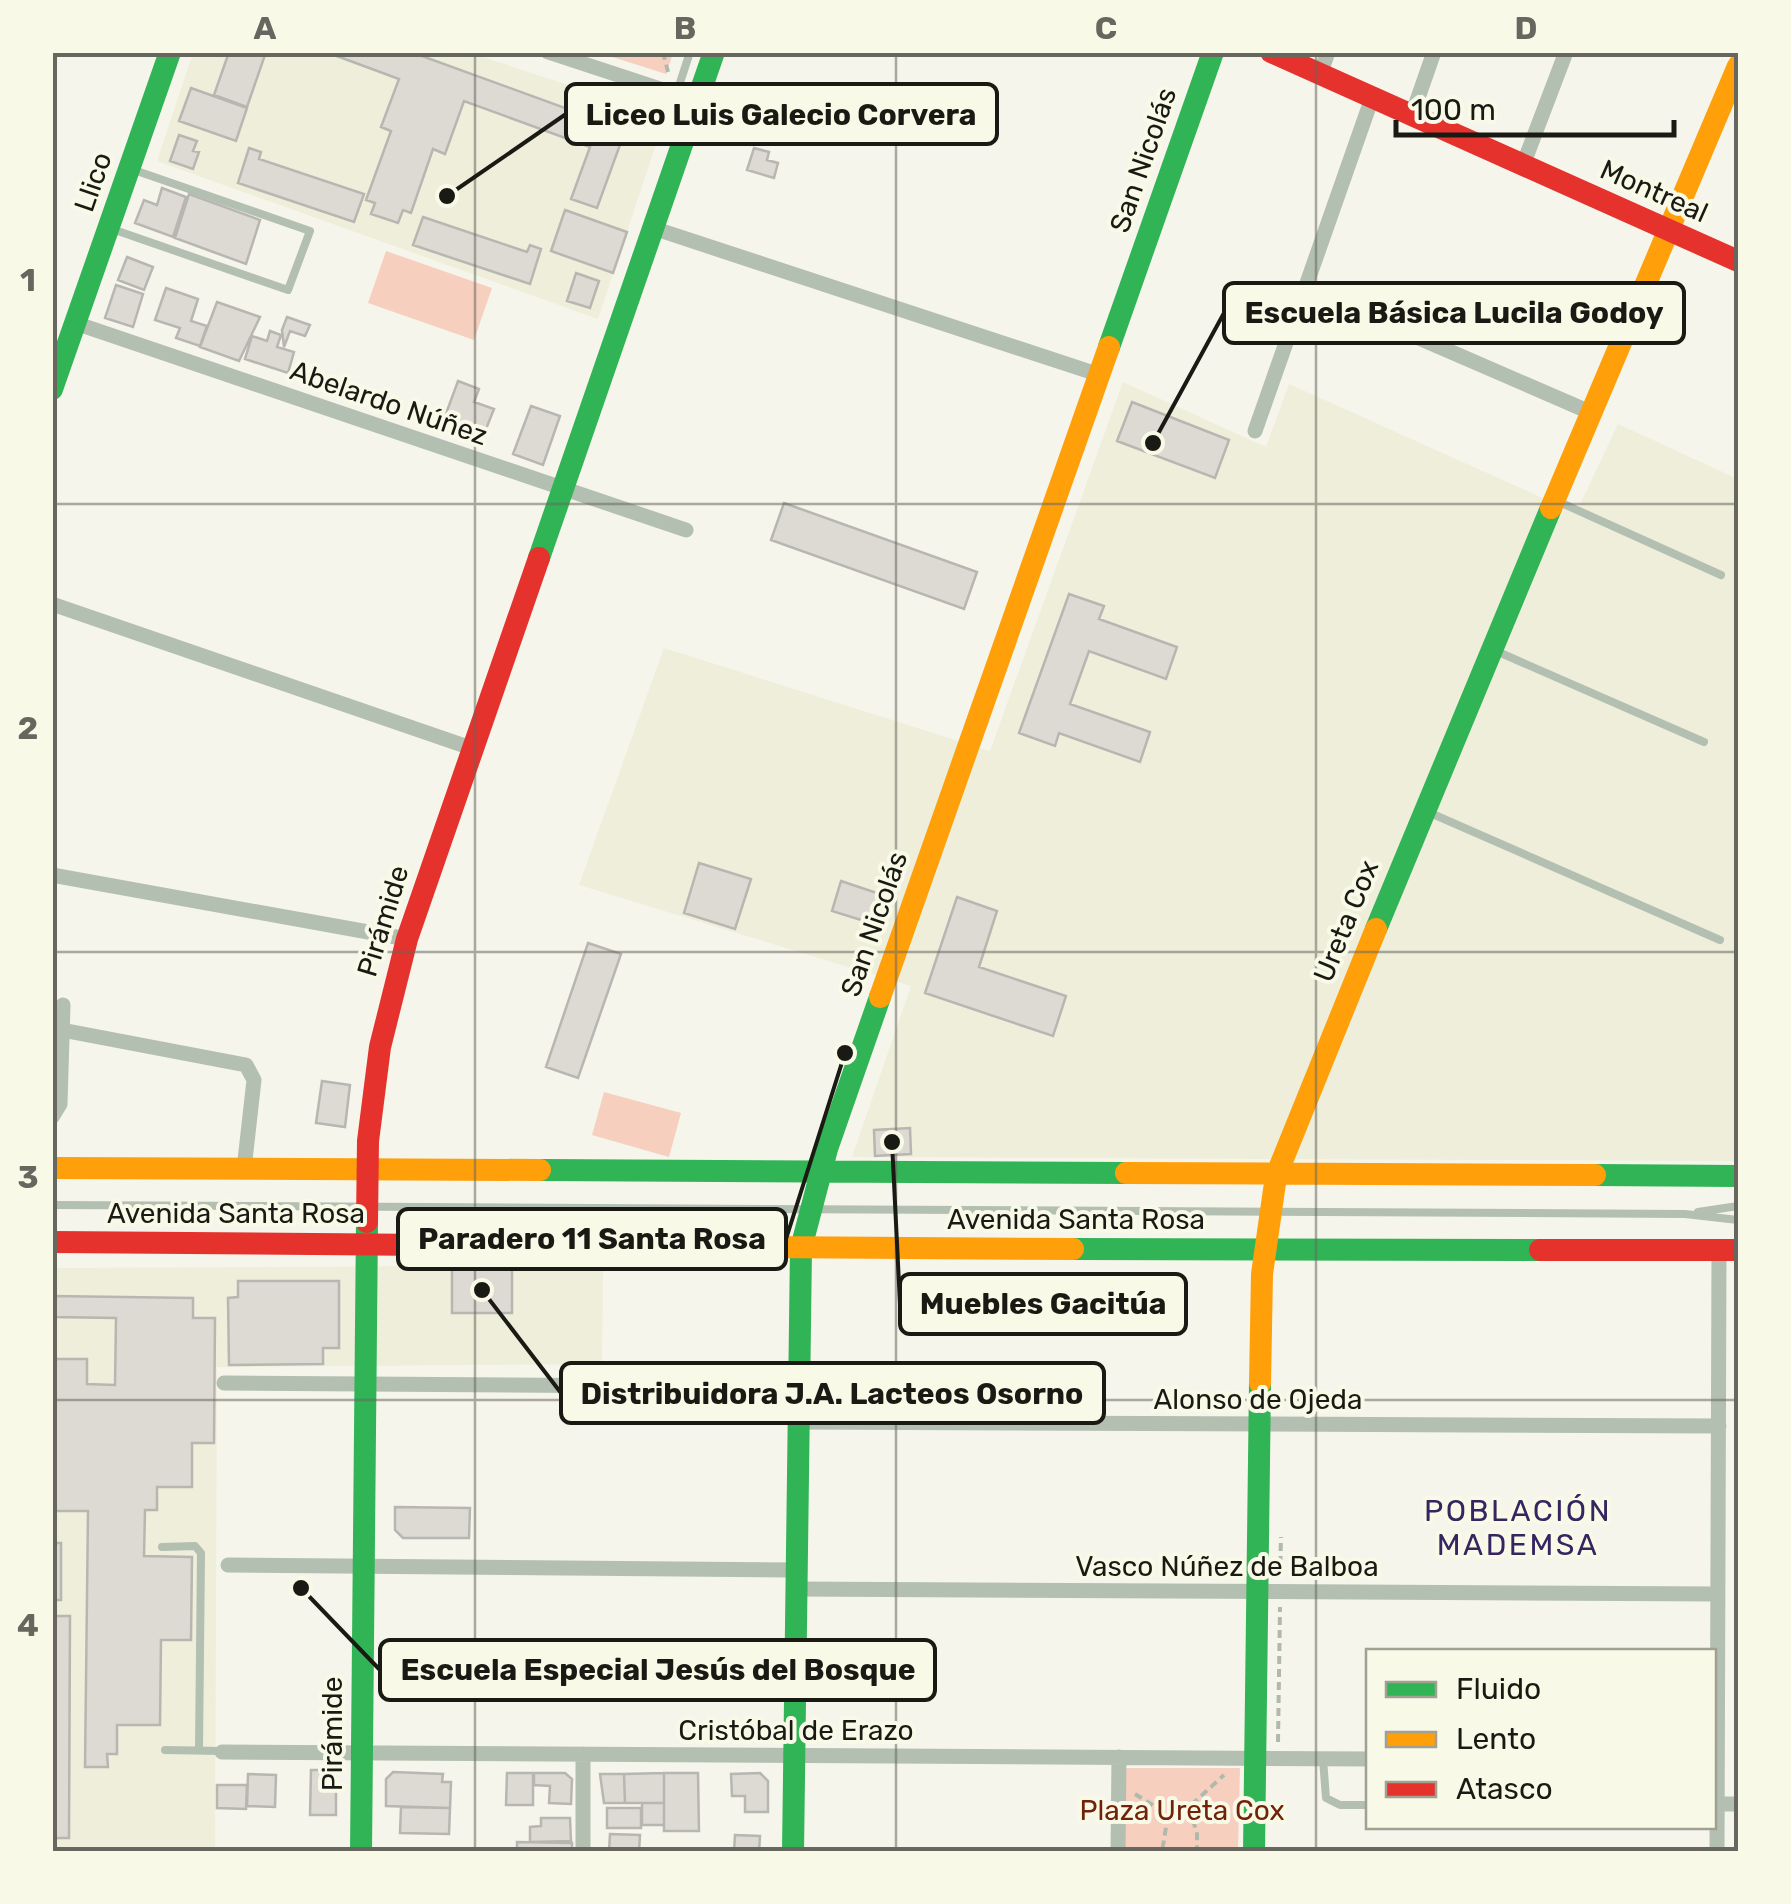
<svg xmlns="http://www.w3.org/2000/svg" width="1791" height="1904" viewBox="0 0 1791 1904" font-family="Rubik,sans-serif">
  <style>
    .built { fill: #eeeedb }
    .green { fill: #f7cfbf }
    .building { fill: #dddad3; stroke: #b8b6b0; stroke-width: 2.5 }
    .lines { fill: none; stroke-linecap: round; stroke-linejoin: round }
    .path { stroke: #b1b9ad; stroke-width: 4; stroke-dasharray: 8 5; stroke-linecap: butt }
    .lane { stroke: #b3bfb0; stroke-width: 8 }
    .street { stroke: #b3bfb0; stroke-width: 15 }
    .fast { stroke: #30b455; stroke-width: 22 }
    .slow { stroke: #ff9f0a; stroke-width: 22 }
    .jam { stroke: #e5322d; stroke-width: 22 }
    .grid { fill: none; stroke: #67675f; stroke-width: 2.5; stroke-opacity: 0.55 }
    .labels { text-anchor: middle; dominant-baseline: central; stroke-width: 8; stroke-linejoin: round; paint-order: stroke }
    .street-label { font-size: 28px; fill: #1a1a14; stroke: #f9f9e7 }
    .park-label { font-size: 28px; fill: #712207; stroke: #f9f9e7 }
    .neighbourhood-label { font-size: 30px; letter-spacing: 2.5px; fill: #352560; stroke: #f9f9e7 }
    .leader { fill: none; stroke: #1a1a14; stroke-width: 4 }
    .callout-dot { fill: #1a1a14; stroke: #f9f9e7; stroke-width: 4 }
    .callout { fill: #f9f9e7; stroke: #1a1a14; stroke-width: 4 }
    .callout-label { font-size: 30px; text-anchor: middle; font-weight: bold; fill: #1a1a14 }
    .neatline { fill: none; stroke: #67675f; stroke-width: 4 }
    .grid-label { font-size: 32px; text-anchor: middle; font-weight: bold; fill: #67675f }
  </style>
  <rect width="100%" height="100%" fill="#f5f5eb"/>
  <path class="built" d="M193,53H471L665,117L598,319L157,161Z
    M1123,382L1266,447L1289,384L1576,513L1618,424L1738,479V1161L852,1157L911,986L579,885L664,648L990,751Z
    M452,1266L603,1267L602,1364L217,1367L215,1851H53L52,1268Z"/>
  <path class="green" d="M600,53L673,52V53L666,74Z
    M386,251L492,288L474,340L368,303Z
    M604,1092L681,1113L669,1157L592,1135Z
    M1125,1768H1240L1238,1851L1124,1852Z"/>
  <path class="building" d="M229,52H266L247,107L214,95Z
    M326,52H411L631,132L628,142H621L597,208L571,199L590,147L464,101L445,154L433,149L411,213L403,210L398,223L371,214L375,203L366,200L391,131L381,127L399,79Z
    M191,88L247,108L236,141L179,121Z
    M179,135L197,141L193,151L199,152L193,169L170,161Z
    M249,148L261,152L259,159L364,194L354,222L238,183Z
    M754,148L769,152L767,160L778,163L774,178L747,170Z
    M162,188L186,197L173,237L135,223L144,200L157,205Z
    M189,194L260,220L246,264L175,238Z
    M565,210L627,232L613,273L551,251Z
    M423,217L527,252L530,245L541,249L530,284L413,245Z
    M127,257L153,267L144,290L118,280Z
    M576,273L599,281L590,308L567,301Z
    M116,285L143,294L133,327L105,318Z
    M166,288L198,299L191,321L207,326L200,346L176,338L180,328L155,320Z
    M217,302L260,317L239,361L200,347Z
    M287,317L310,325L305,336L290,331L284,347L282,330Z
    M270,331L281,335L277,347L294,352L288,373L245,359L252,336L267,341Z
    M458,381L479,389L474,402L494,409L484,434L444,419Z
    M1132,402L1229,440L1215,478L1117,441Z
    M531,406L560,416L543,465L513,454Z
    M784,503L977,572L964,609L771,540Z
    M1069,594L1104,606L1099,619L1177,647L1166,679L1089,651L1070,704L1150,732L1140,762L1059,733L1055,746L1019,733Z
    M699,863L751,879L735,929L684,913Z
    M841,881L889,897L880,926L832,911Z
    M957,897L997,911L979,967L1066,996L1053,1036L925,993Z
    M588,943L621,954L578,1078L546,1067Z
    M322,1081L350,1085L345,1127L316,1123Z
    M910,1128L911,1154L875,1156L874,1130Z
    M452,1266H512V1313H452Z
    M238,1281H339V1348H323V1364L229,1365L228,1298L238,1297Z
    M52,1296L193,1298V1318H215L214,1443H192V1487H157V1510H145L144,1556L192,1557L191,1640H161L160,1725H117V1754H107L108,1767H85L88,1511H52V1359H87V1384L115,1385L116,1318L52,1317Z
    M395,1507L470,1508L469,1538H403L395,1530Z
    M52,1543H61V1600H52Z
    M52,1616H70L69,1838H52Z
    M311,1770H336V1815H310Z
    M393,1772L443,1774L442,1782H451L450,1808L386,1806V1779Z
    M507,1773H533V1805H506Z
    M534,1773H565L572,1779L571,1804L549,1803L550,1786L534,1785Z
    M664,1773V1803H625L624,1774Z
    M664,1773H698L699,1831H664Z
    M760,1773L768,1781V1812H745V1796H732L731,1774Z
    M248,1774L276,1775L275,1807L247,1806Z
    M600,1774H624L625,1803H604Z
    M217,1785H247L246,1809L217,1808Z
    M642,1803H664V1825H642Z
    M401,1807L450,1808L449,1834L400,1833Z
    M607,1808H641V1828H607Z
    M541,1818H570L571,1841L530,1842V1827L541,1826Z
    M610,1834L640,1835L639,1852H609Z
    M735,1835L760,1836L759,1852H734Z
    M517,1842L572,1843V1852H517Z"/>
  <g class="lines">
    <path class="path" d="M663,52L668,72
      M1280,1577L1281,1537
      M1278,1742L1280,1607
      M1135,1794L1168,1815L1162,1852
      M1188,1808L1197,1832V1852
      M1168,1815L1188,1808L1224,1775"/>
    <path class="lane" d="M676,95L690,52
      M112,229L288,290L310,231L134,170
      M1557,501L1721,575
      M1496,651L1704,742
      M1428,812L1720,940
      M52,1205L1685,1214L1738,1220
      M1698,1212L1738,1206
      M162,1547L195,1546L201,1553L199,1750
      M165,1750L220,1751
      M1323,1759L1326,1798L1340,1805H1368"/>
    <path class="street" d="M548,52L697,101
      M1320,75L1328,52
      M1412,115L1434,52
      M1523,165L1566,52
      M653,228L1100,375
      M75,323L686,530
      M1396,328L1592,413
      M1255,431L1372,98
      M52,604L471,748
      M52,875L407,939
      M62,1030L246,1065L254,1080L244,1169
      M52,1117L60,1104L63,1005
      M224,1383L796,1387
      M796,1422L1719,1426
      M228,1565L795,1570
      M795,1589L1718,1594
      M222,1752L1368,1759
      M1717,1804H1738
      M583,1852V1754
      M1118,1852L1119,1757
      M1717,1852L1719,1251"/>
    <path class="fast" d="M1109,347L1213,52
      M52,389L170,52
      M539,558L714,52
      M1376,929L1551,508
      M540,1170L1126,1173
      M1595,1175L1738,1176
      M1073,1249L1540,1250
      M361,1852L367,1222
      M793,1852L801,1248L827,1149L880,997
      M1254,1852L1260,1383"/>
    <path class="slow" d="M1551,508L1738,66
      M880,997L1109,347
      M52,1168L540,1170
      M1126,1173L1595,1175
      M432,1245L1073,1249
      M1260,1383L1262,1274L1276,1176L1376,929"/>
    <path class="jam" d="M1271,52L1738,261
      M367,1222L368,1141L380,1047L407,939L539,558
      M52,1242L432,1245
      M1540,1250H1738"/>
  </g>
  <path class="grid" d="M475,52V1852M896,52V1852M1316,52V1852M52,504H1738M52,952H1738M52,1400H1738"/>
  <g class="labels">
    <g class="street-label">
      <text transform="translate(1143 160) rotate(-71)">San Nicolás</text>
      <text transform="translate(93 182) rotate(-71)">Llico</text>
      <text transform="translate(1654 191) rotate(24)">Montreal</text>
      <text transform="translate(389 403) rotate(19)">Abelardo Núñez</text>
      <text transform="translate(383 921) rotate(-73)">Pirámide</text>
      <text transform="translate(1346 921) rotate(-68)">Ureta Cox</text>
      <text transform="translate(874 924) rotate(-71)">San Nicolás</text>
      <text x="236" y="1213">Avenida Santa Rosa</text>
      <text x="1076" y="1219">Avenida Santa Rosa</text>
      <text x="1258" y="1399">Alonso de Ojeda</text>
      <text x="1227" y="1566">Vasco Núñez de Balboa</text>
      <text x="796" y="1730">Cristóbal de Erazo</text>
      <text transform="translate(332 1734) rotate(-90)">Pirámide</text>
    </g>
    <g class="park-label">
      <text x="1182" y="1810">Plaza Ureta Cox</text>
    </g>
    <g class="neighbourhood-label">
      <text x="1518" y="1511">POBLACIÓN<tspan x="1518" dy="34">MADEMSA</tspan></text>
    </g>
  </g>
  <path class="leader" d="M447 196L566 114M1153 443L1224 313M845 1053L786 1239M892 1142L900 1304M482 1290L561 1393M301 1588L380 1670"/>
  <g class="callout-dot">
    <circle cx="447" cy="196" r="10"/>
    <circle cx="1153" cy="443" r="10"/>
    <circle cx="845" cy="1053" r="10"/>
    <circle cx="892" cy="1142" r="10"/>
    <circle cx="482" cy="1290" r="10"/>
    <circle cx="301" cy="1588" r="10"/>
  </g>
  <g class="callout">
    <rect x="566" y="84" width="431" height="60" rx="10"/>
    <rect x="1224" y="283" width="460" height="60" rx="10"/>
    <rect x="398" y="1209" width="388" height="60" rx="10"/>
    <rect x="900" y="1274" width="286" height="60" rx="10"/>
    <rect x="561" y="1363" width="543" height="60" rx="10"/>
    <rect x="380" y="1640" width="555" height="60" rx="10"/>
  </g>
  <g class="callout-label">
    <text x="781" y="125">Liceo Luis Galecio Corvera</text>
    <text x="1454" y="323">Escuela Básica Lucila Godoy</text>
    <text x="592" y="1249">Paradero 11 Santa Rosa</text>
    <text x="1043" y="1314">Muebles Gacitúa</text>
    <text x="832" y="1404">Distribuidora J.A. Lacteos Osorno</text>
    <text x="658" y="1680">Escuela Especial Jesús del Bosque</text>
  </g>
  <rect width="1791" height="1904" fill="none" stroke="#f9f9e7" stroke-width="110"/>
  <rect x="1366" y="1649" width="350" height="180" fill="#f9f9e7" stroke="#a0a093" stroke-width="2.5"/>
  <rect x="1386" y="1682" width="50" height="15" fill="#30b455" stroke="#a0a093" stroke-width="2.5"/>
  <text x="1456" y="1699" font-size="30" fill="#1a1a14">Fluido</text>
  <rect x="1386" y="1732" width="50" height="15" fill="#ff9f0a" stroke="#a0a093" stroke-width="2.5"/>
  <text x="1456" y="1749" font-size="30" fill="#1a1a14">Lento</text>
  <rect x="1386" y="1782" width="50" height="15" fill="#e5322d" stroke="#a0a093" stroke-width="2.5"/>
  <text x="1456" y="1799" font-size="30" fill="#1a1a14">Atasco</text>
  <path d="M1396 120v15h278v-15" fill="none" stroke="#1a1a14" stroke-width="5"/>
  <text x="1411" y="120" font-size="30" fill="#1a1a14" stroke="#f9f9e7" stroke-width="8" paint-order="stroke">100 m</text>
  <rect x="55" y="55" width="1681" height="1794" class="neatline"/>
  <g class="grid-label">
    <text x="265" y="39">A</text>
    <text x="685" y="39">B</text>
    <text x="1106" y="39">C</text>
    <text x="1526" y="39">D</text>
    <text x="28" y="291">1</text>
    <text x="28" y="739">2</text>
    <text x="28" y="1188">3</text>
    <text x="28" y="1636">4</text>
  </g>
</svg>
